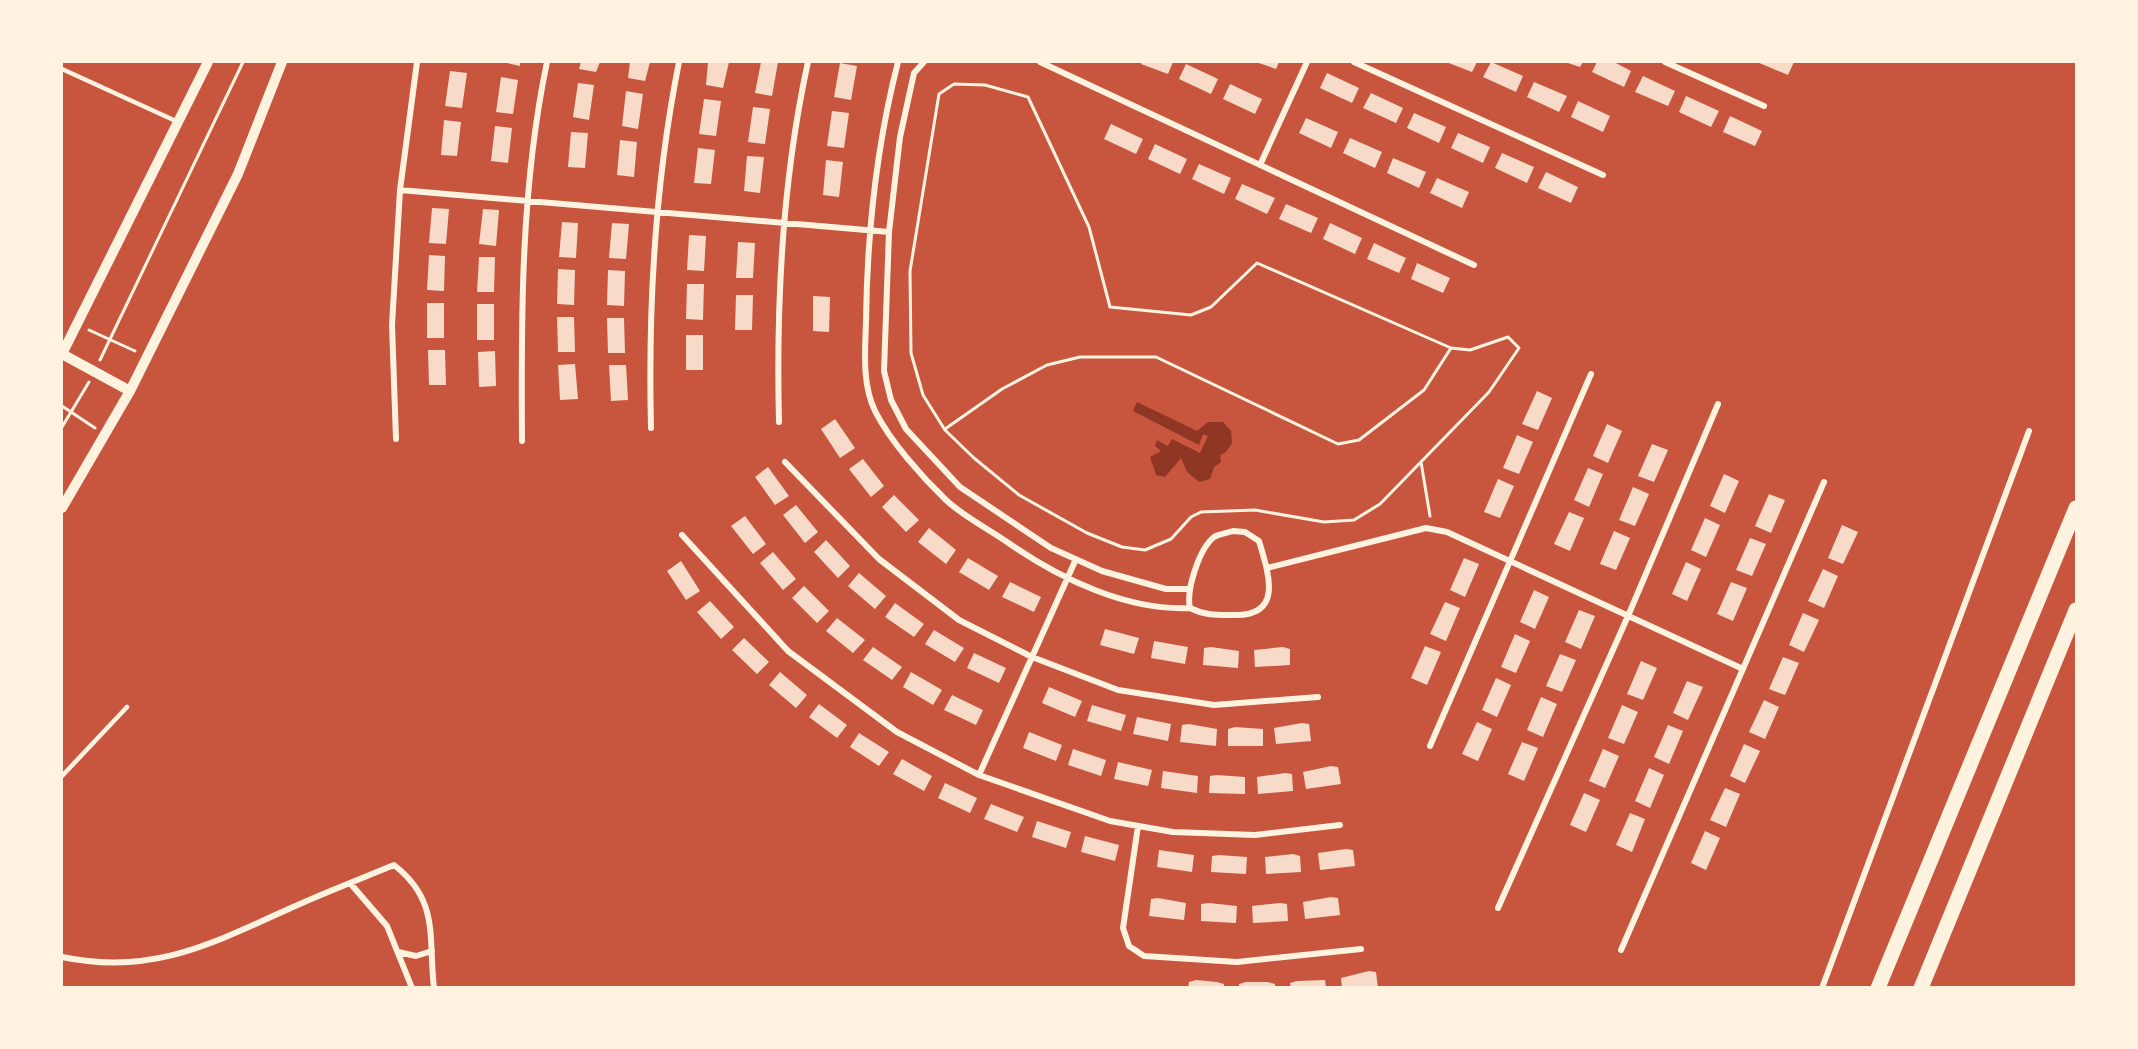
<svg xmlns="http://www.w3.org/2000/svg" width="2138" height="1049" viewBox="0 0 2138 1049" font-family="Karla,sans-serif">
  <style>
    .water { fill: #8f3625 }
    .building { fill: #f7dbc8 }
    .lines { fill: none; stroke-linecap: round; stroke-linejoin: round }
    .path { stroke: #fff3e0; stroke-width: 3 }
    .service { stroke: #fff3e0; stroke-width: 4.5 }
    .minor { stroke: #fff3e0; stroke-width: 6 }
    .tertiary { stroke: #fff3e0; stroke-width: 10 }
    .motorway { stroke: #fff3e0; stroke-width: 15 }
  </style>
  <rect width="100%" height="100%" fill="#c8553d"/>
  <path class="water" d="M1137,402L1197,431L1208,422H1223L1231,431L1232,443L1226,452L1220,455L1221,462L1214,467L1210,479L1199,482L1187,472L1181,458L1165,477L1156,475L1150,457L1161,451L1155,446L1157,440L1168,446L1172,439L1200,453L1208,436L1203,434L1199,445L1133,411Z"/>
  <path class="building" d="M503,62H520V66Z
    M581,62H600L596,72L579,69Z
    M630,62H650L645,81L628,78Z
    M708,62H729L723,88L706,85Z
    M761,62H778L772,96L755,93Z
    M1142,62H1173L1168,74L1141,64Z
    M1256,62H1279L1276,69Z
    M1446,62H1477L1472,72Z
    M1491,62L1523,76L1516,92L1483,77Z
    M1565,62H1583L1580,67Z
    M1597,62H1614L1631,71L1624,87L1592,72Z
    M1757,62H1794L1788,75Z
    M840,63L857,66L851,100L834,97Z
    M1186,64L1218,79L1211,94L1179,79Z
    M450,71L467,73L462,108L445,106Z
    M1327,73L1359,88L1352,103L1320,88Z
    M1643,76L1675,91L1668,106L1635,92Z
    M501,77L518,80L513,114L496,112Z
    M1534,82L1567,96L1559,112L1527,97Z
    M578,83L594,85L589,120L573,117Z
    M1230,84L1262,99L1255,114L1223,99Z
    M626,91L643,94L638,129L622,126Z
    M1371,93L1403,108L1396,123L1363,108Z
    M1686,96L1719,111L1711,127L1679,112Z
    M704,99L721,101L716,136L699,134Z
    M1578,101L1610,116L1603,132L1571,117Z
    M753,107L770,109L765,144L748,142Z
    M832,111L849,113L844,148L827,146Z
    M1414,113L1446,127L1439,143L1407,128Z
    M1730,116L1762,131L1755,146L1723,132Z
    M1306,118L1338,132L1331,148L1299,133Z
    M444,120L461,122L457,156L441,155Z
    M1111,124L1143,139L1136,154L1104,139Z
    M495,126L512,128L508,163L491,161Z
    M571,132L588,133L585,168L568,167Z
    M1458,133L1490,147L1483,163L1451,148Z
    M1350,138L1382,152L1375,168L1343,153Z
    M620,140L637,142L634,177L617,175Z
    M1155,144L1187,159L1180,174L1148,159Z
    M698,148L715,150L711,184L694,183Z
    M1502,153L1534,167L1527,183L1495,168Z
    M747,156L764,157L760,193L744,191Z
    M1393,158L1426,172L1419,188L1387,173Z
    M826,160L843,162L839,197L823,195Z
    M1199,164L1231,178L1224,194L1192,179Z
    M1546,172L1578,187L1571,203L1538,188Z
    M1437,178L1469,192L1462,208L1430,193Z
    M1242,184L1275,198L1267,214L1235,199Z
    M1286,204L1318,218L1311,233L1279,219Z
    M432,208L449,209L446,244L429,243Z
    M483,209L499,210L496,246L479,244Z
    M562,222L578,223L576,258L559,257Z
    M612,223L629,224L626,259L609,258Z
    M1330,223L1362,238L1355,254L1323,239Z
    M689,235L706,236L704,271L687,270Z
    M738,242L755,243L753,278H736Z
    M1374,243L1406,258L1399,273L1367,259Z
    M429,255L445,256L444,291L427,290Z
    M479,257H495L494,292H477Z
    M1417,263L1450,278L1443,293L1411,279Z
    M558,269L575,270L574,305L557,304Z
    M608,270L625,271L624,306L607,305Z
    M687,284H704L703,320L686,319Z
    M736,295H753L752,330H735Z
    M813,296L830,297L829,332L813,331Z
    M427,303H444V338H427Z
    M477,304H494V340H477Z
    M557,317H574L575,352H558Z
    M607,318H624L625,353H608Z
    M686,335H703V370H686Z
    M428,350H445L446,385H429Z
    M495,351L496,386L479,387L478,352Z
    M575,364L578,399L560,400L558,365Z
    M609,365H626L628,400L611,401Z
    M1537,391L1552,398L1538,430L1522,424Z
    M835,419L855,448L840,458L821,429Z
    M1607,424L1622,431L1608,463L1593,456Z
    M1517,435L1533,442L1519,474L1503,468Z
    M1652,444L1668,450L1654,482L1638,476Z
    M863,459L884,486L871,497L849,469Z
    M768,467L789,496L775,505L755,477Z
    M1588,468L1603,474L1589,507L1574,500Z
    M1724,474L1739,481L1725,513L1710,506Z
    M1498,479L1514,486L1500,518L1484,512Z
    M1633,487L1649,494L1635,526L1619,520Z
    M1769,494L1785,500L1771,533L1755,526Z
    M894,495L919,520L906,532L882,507Z
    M796,505L818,532L805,543L783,515Z
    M1569,512L1584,518L1570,551L1554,544Z
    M745,516L766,544L753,554L731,526Z
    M1705,518L1720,525L1706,557L1691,550Z
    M1842,525L1858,532L1843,564L1828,558Z
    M929,528L956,550L946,564L918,542Z
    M1614,531L1630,538L1616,570L1600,564Z
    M1750,538L1766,544L1752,576L1736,570Z
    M826,540L850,566L838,578L814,552Z
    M773,552L796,579L783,590L760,563Z
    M968,558L998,576L989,590L959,572Z
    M1464,558L1479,564L1465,597L1450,590Z
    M681,561L700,591L686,600L667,571Z
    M1686,562L1701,569L1687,601L1672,594Z
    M1823,569L1838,576L1824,608L1808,601Z
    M859,573L886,596L875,609L848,586Z
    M1010,582L1041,597L1034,612L1002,597Z
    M1731,582L1747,588L1733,621L1717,614Z
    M804,586L829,611L817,623L792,598Z
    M1534,590L1549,597L1535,629L1520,622Z
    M710,601L734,627L721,639L697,612Z
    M1445,602L1460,608L1446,641L1430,634Z
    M895,603L924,624L914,637L885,617Z
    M1579,610L1595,616L1581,649L1565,642Z
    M1803,613L1819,620L1804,652L1789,645Z
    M837,618L865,640L853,653L826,631Z
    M1105,629L1139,638L1134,654L1100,645Z
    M934,630L964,648L955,662L925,644Z
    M1515,634L1530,641L1516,673L1501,667Z
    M744,638L769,662L757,674L732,650Z
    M1154,641L1188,647L1185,664L1151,658Z
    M1425,646L1441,652L1427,685L1411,678Z
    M873,647L902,667L892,680L863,660Z
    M1211,647L1239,651L1238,668L1203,665L1204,648Z
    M1283,647L1290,649V665L1255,667L1254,650Z
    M974,653L1006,668L999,683L967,668Z
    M1560,654L1576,660L1562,692L1546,686Z
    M1783,657L1799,663L1785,695L1769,689Z
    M1641,661L1657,668L1643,700L1627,694Z
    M780,672L807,695L796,708L769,685Z
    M911,672L942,690L933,705L903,687Z
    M1496,678L1511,685L1497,717L1482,710Z
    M1687,681L1703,687L1688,720L1673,713Z
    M1049,687L1082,701L1075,717L1042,703Z
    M952,695L983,710L976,725L944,710Z
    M1541,697L1557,704L1543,737L1527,730Z
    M1764,700L1779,707L1765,739L1749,732Z
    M819,704L847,725L837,738L809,717Z
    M1092,705L1126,715L1121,731L1087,721Z
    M1622,705L1638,712L1624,744L1608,738Z
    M1137,717L1171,724L1168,741L1133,734Z
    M1477,722L1492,729L1478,761L1462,754Z
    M1302,723L1309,724L1311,741L1276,744L1274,728Z
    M1189,724L1217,729L1216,746L1180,742L1182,725Z
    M1668,725L1683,731L1669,764L1654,757Z
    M1235,727L1263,729V746H1228V729Z
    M1029,732L1062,745L1056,761L1023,748Z
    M859,733L889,752L879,766L850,747Z
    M1522,742L1538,748L1524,781L1508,774Z
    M1744,744L1760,751L1745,783L1730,776Z
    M1073,749L1106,760L1101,776L1068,765Z
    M1603,749L1619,756L1605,788L1589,781Z
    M902,759L932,776L924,791L893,774Z
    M1118,762L1152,770L1148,786L1114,779Z
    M1331,766L1338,767L1341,784L1306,789L1303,772Z
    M1649,768L1664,775L1650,808L1635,801Z
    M1163,771L1198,776L1197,793L1161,788Z
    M1285,773L1292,774L1293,791L1258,794L1257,777Z
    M1217,775L1245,777V794L1209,793L1210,776Z
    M945,783L977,798L970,813L938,798Z
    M1725,788L1740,794L1726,827L1710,820Z
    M1584,793L1600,800L1586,832L1570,825Z
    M991,804L1024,817L1017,832L984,819Z
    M1630,813L1645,819L1632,852L1616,845Z
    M1037,821L1071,832L1066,848L1032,837Z
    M1705,831L1720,838L1706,870L1691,863Z
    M1085,836L1119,845L1115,861L1081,852Z
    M1346,849L1353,850L1355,866L1320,870L1318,853Z
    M1159,850L1194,855L1192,872L1157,867Z
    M1293,854L1300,856L1301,872L1266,874L1265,857Z
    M1219,855L1247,857L1246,874L1211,872L1212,856Z
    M1331,897L1338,898L1340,915L1305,919L1303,902Z
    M1158,898L1186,903L1184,920L1149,916L1151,899Z
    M1209,903L1237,906L1236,923L1201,921V904Z
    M1280,903L1287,904L1288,921L1253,923L1252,906Z
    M1369,971L1376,972L1378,988H1342L1341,978Z
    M1196,980L1217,982L1224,984V988H1188L1189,982Z
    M1325,980L1326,988H1291L1290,983L1297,981Z
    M1246,982H1268L1275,984V988H1239V984Z"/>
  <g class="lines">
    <path class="path" d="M954,84L985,85L1028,97L1089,227L1110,307L1191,315L1211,307L1257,263L1451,348L1470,350L1508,337L1519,348L1489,392L1380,504L1354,520L1324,522L1255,510L1201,512L1191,517L1171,539L1145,550L1122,547L1087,533L1019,495L974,458L945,430L923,395L911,353L910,271L939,94Z
      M89,330L135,351
      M100,360L243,62
      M62,406L95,428
      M62,427L89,382
      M945,429L1002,389L1047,365L1080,357H1156L1338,444L1359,440L1424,390L1451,348
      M1421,462L1430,516"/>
    <path class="service" d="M62,69L178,122
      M62,776L127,707
      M2076,988V987"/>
    <path class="minor" d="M898,62C876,148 867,233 866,322C865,352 862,384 875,411C890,441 922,477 946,500C964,517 989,529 1010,544C1061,579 1127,611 1190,608
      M924,62L914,73L900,137L889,232L884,371L891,400L906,429L960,487L1051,548L1102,571L1166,589H1188
      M1040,62L1474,265
      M1354,62L1603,175
      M1665,62L1764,106
      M1260,165L1307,62
      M400,190L889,232
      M779,422C776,301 782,180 808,62
      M651,428C648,305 655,182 679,62
      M396,439L392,325L400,190L417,62
      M522,441C521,314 521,186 547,62
      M785,462L879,559L959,620L1032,657L1118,690L1214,705L1318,697
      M1233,531L1245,532L1259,541C1268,572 1284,615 1236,615C1218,615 1206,616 1190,608C1186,590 1199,549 1214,537C1219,534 1227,533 1233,531Z
      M682,535L788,651L897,732L979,775L1110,821L1173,832L1255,835L1340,825
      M1267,568L1426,528L1447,532L1743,669
      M1430,746L1591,374
      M979,775L1076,559
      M1138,826L1123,928L1129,946L1144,956L1237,962L1361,949
      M350,883L387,926L412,988
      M1498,908L1628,616L1718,404
      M1621,950L1824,482
      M398,952L416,956L432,951
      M62,957C153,976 213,943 293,907C326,892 360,879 394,865C440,901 428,937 434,988
      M1822,988L2029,431"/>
    <path class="tertiary" d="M62,354L208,62
      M62,354L130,391
      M62,508L130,391L238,174L282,62"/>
    <path class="motorway" d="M1878,988L2076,508
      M1921,988L2076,610"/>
  </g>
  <rect width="2138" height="1049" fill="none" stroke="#fff3e0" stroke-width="126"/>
</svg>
